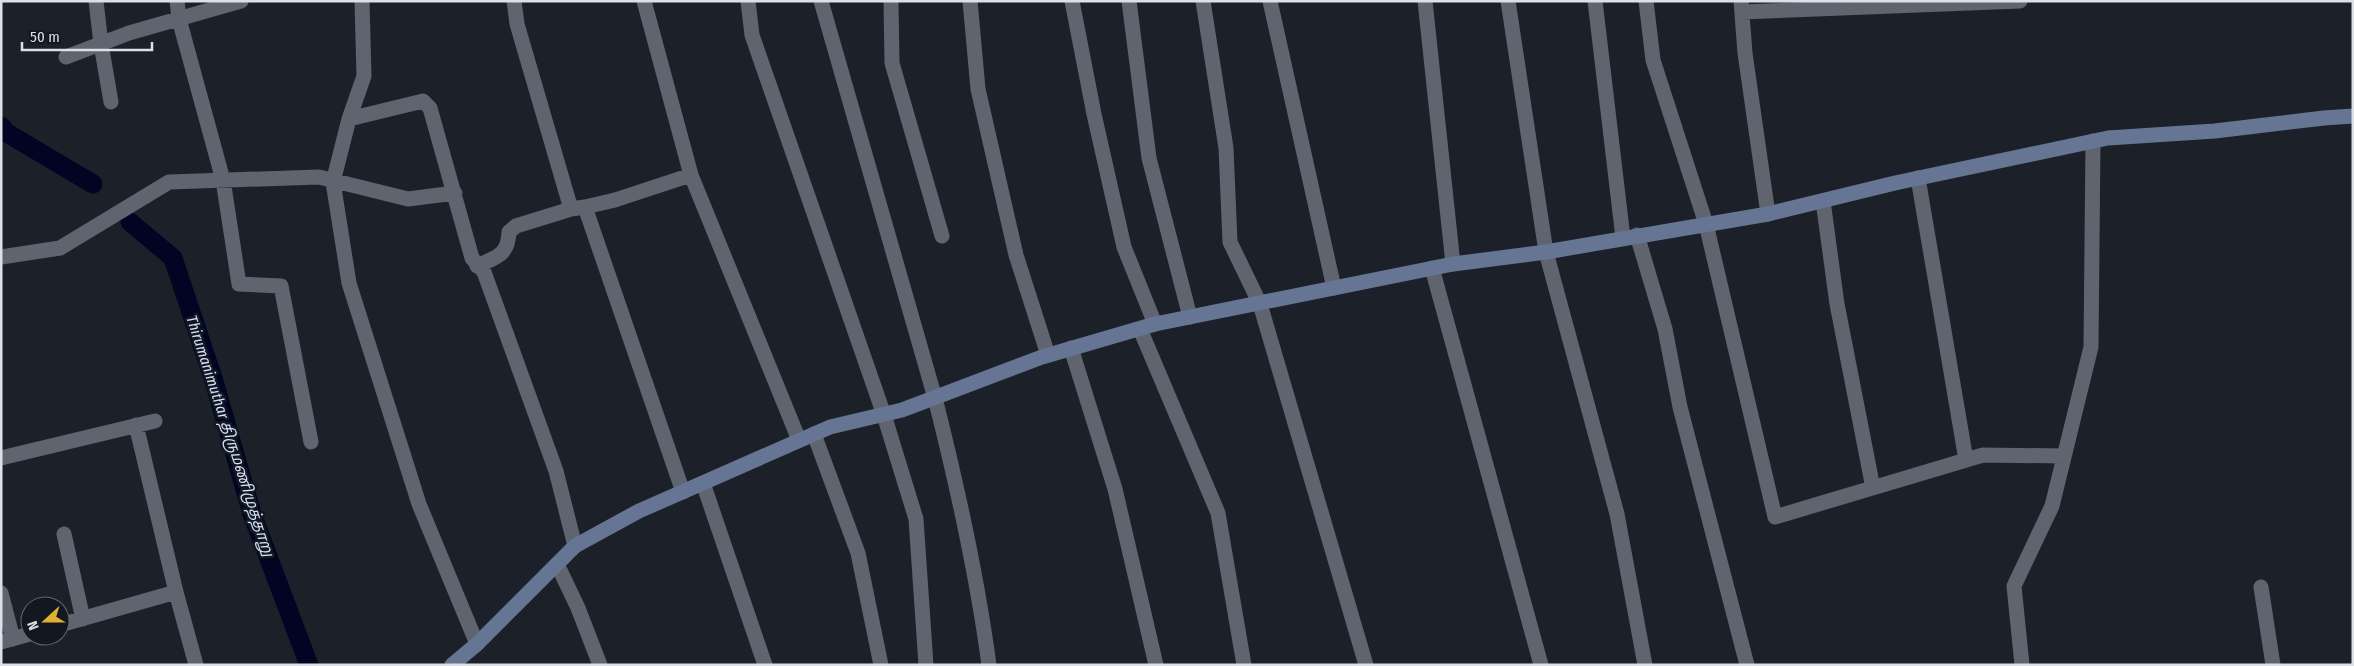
<svg xmlns="http://www.w3.org/2000/svg" width="2354" height="666" viewBox="0 0 2354 666" font-family="'Fira Sans Condensed','Noto Sans Tamil',sans-serif">
  <style>
    .lines { fill: none; stroke-linecap: round; stroke-linejoin: round }
    .canal { stroke: #010523; stroke-width: 19 }
    .street { stroke: #5f646e; stroke-width: 15 }
    .secondary { stroke: #667594; stroke-width: 15 }
    .labels { text-anchor: middle; dominant-baseline: central; stroke-width: 5; stroke-linejoin: round; paint-order: stroke }
    .water-label { font-size: 15px; font-style: italic; fill: #d5e2fc; stroke: #13171f }
  </style>
  <rect width="100%" height="100%" fill="#1c2129"/>
  <g class="lines">
    <path class="canal" d="M1,126L7,133L93,184
      M130,222L173,258L214,381L252,514L309,665"/>
    <path class="street" d="M96,1L101,44L111,102
      M177,1L179,19L223,180L239,284L281,286L311,442
      M362,1L364,76L349,119L333,182L349,283L419,504L477,644
      M514,1L517,24L571,209
      M644,1L691,175L799,440
      M748,1L752,35L884,415L916,519L926,665
      M821,1L935,398C957,485 977,575 989,665
      M891,1L892,63L942,236
      M970,1L978,89L1016,255L1048,355
      M1072,1L1094,114L1124,247L1155,324
      M1129,1L1149,158L1190,317
      M1203,1L1226,148L1230,242L1260,304L1366,665
      M1270,1L1334,288
      M1425,1L1453,264
      M1508,1L1546,252L1617,514L1645,665
      M1595,1L1623,238
      M1646,1L1653,60L1706,224L1775,517L1983,455L2064,456
      M1741,1L1745,53L1768,214
      M1742,12L2020,1
      M66,57L129,33L241,1
      M349,119L423,101L430,108L472,258L484,272L556,471L575,546
      M1918,178L1966,460
      M1823,201L1837,304L1873,488
      M585,207L615,200L691,175
      M1637,235L1665,329L1680,407L1747,665
      M1,257L60,248L169,182L319,177L408,199L455,193
      M477,266C496,257 508,256 509,232L516,226L571,209L585,207L683,492
      M1432,268L1541,665
      M1140,329L1218,513L1244,665
      M1071,348L1115,489L1156,665
      M136,425L176,592L196,665
      M814,434L858,553L881,665
      M1,458L155,421
      M703,483L765,665
      M64,534L83,619
      M557,564L578,608L600,665
      M2261,587L2273,665
      M1,593L13,639
      M60,625L176,592
      M1,642L30,634
      M2022,665L2014,586L2052,506L2091,347L2093,141"/>
    <path class="secondary" d="M452,665L477,644L575,546L639,511L830,427L902,410L1042,357L1155,324L1453,264L1546,252L1768,214L1895,183L2108,138L2215,131L2324,118L2353,116"/>
  </g>
  <g class="labels">
    <g class="water-label">
      <text transform="translate(230 436) rotate(72)">Thirumanimuthar திருமணிமுத்தாறு</text>
    </g>
  </g>
  <rect width="2354" height="666" fill="none" stroke="#dde0e6" stroke-width="5"/>
  <g transform="translate(45 621) rotate(249)"><circle r="24" fill="#13171f" stroke="#64676f"/>
  <path d="M0-4L9 19L0 12L-9 19Z" fill="#e2ae34"/>
  <text y="-8" font-size="14" font-weight="bold" text-anchor="middle" fill="#dde0e6">N</text>
  </g>
  <path d="M22 42v8h130v-8" fill="none" stroke="#dde0e6" stroke-width="2.5"/>
  <text x="30" y="42" font-size="15" fill="#dde0e6" stroke="#13171f" stroke-width="4" paint-order="stroke">50 m</text>
</svg>
